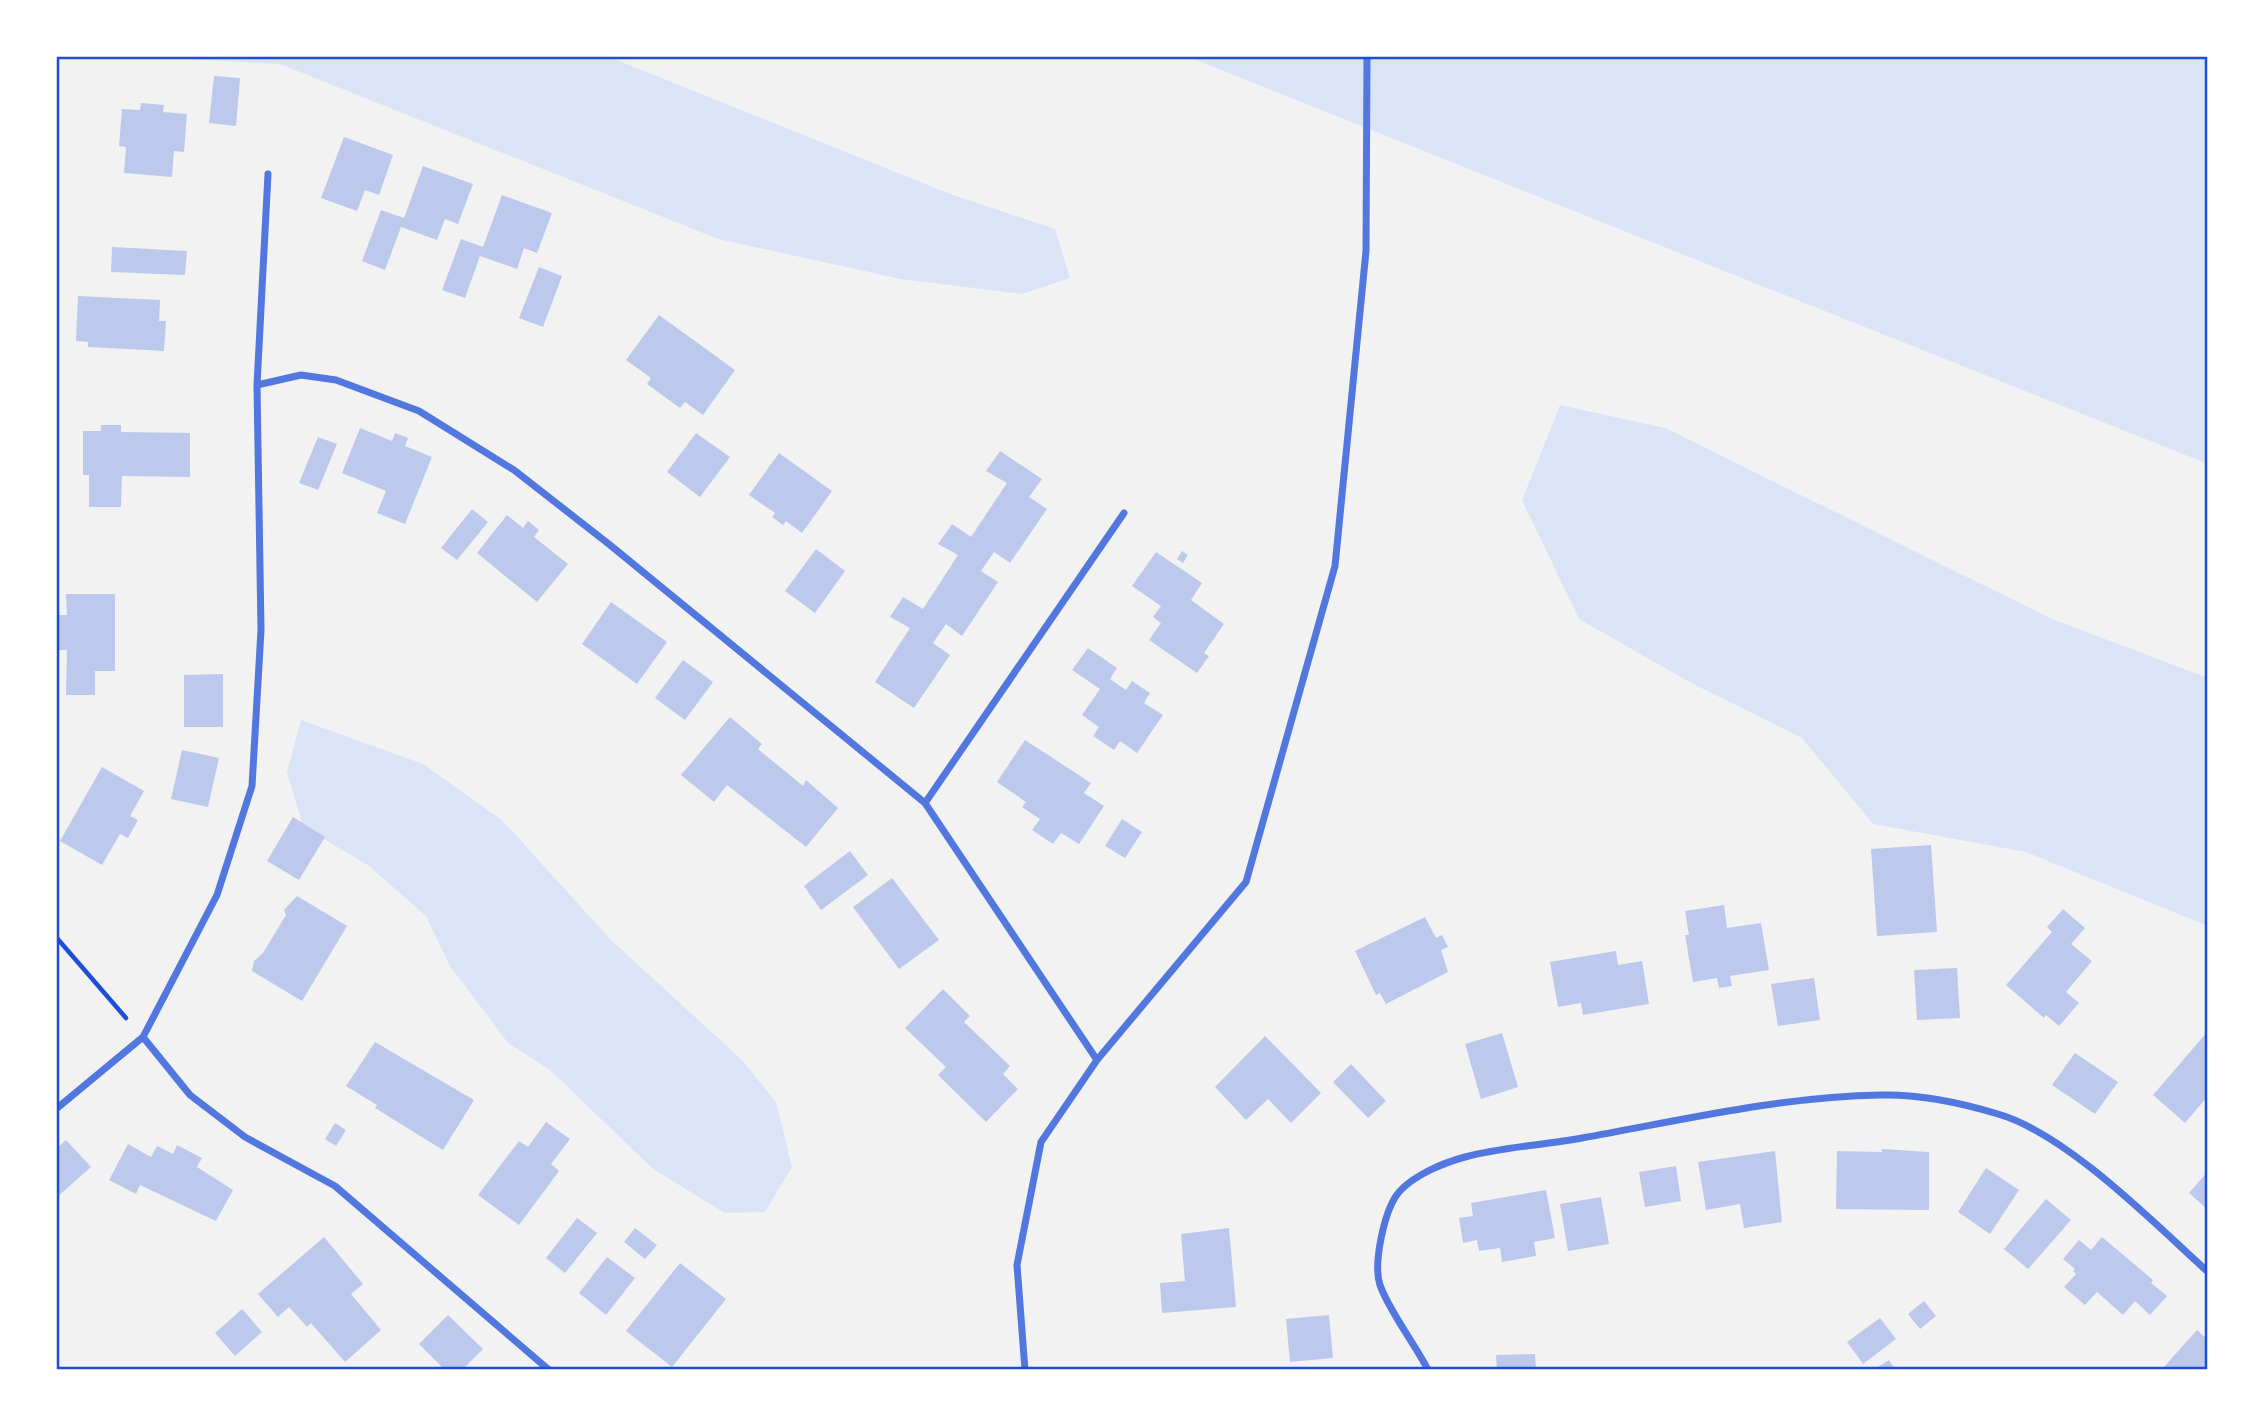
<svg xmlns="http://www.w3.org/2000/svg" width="2264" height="1426" viewBox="0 0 2264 1426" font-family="Karla,sans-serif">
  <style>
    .green { fill: #dbe4f7 }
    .building { fill: #bdc9ec }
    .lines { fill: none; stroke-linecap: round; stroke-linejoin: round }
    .path { stroke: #1d4ed8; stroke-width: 4.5 }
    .minor { stroke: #5277de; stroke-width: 7 }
    .neatline { fill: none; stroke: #1d4ed8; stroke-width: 2.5 }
  </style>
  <rect width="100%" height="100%" fill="#f2f2f2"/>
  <path class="green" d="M132,56H607L950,194L1055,229L1070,278L1022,294L901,279L718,239L280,64Z
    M1186,56H2208V464Z
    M1560,405L1665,428L2052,619L2208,678V926L2026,852L1873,824L1802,738L1693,684L1579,619L1522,500Z
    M301,720L423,764L502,820L611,940L742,1060L776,1102L792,1167L765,1212L725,1213L653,1169L550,1070L508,1043L450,966L426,916L368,865L303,827L287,772Z"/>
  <path class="building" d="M214,76L240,78L236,126L209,123Z
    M141,103L164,105L163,112L187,114L184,152L174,151L172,177L124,173L126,147L119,146L122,109L140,110Z
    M344,137L393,155L379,195L365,190L357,211L321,198Z
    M423,166L473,184L458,224L445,219L437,240L401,227L385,270L362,261L381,210L404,218Z
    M502,195L552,213L537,253L524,248L517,269L480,256L465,298L442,290L461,239L483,247Z
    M112,247L187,251L185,275L111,272Z
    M539,267L562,276L543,327L519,318Z
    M78,296L160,300L159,321H166L164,351L88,347V342L76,341Z
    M659,315L735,370L703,415L685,402L680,408L647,384L651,378L626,360Z
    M101,425H121V432L190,433V477L122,476L121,507H89V475H83V431H101Z
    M360,428L392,441L395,433L408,438L405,446L432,457L405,524L377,513L386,491L342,473Z
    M696,433L730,457L700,497L667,472Z
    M318,437L337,444L318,490L299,483Z
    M1000,451L1042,479L1029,497L1047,509L1010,563L994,552L981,571L998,582L962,636L946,624L933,643L950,655L914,708L875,682L910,628L890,617L903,597L923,609L958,555L938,544L952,524L971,537L1007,483L986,471Z
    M779,453L832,491L802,533L786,521L783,525L772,517L775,513L749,495Z
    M472,509L488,522L457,560L441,548Z
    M507,515L523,528L528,521L539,530L534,537L568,564L537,602L477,553Z
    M816,549L845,571L815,613L785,591Z
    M1182,551L1188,555L1183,563L1177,559Z
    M1156,552L1202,583L1191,600L1224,624L1204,653L1209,656L1197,673L1149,640L1161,623L1153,617L1161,606L1132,586Z
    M66,594H115V671H95V695H66L67,650H56V615H67Z
    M611,602L667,642L637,684L582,644Z
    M1088,648L1117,668L1110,679L1126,690L1132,681L1150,693L1144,703L1163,715L1137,753L1120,741L1114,750L1093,736L1099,727L1082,715L1100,689L1072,670Z
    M683,660L713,682L685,720L655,698Z
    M223,674V727H184V675Z
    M730,717L762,744L758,749L803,786L806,780L838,808L806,847L727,785L714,802L681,775Z
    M1025,740L1091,783L1084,793L1104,806L1079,844L1061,833L1053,844L1032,830L1040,819L1022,807L1026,802L997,782Z
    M182,750L219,758L208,807L171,799Z
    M102,767L144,791L130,816L138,820L128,838L120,834L102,865L60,841Z
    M293,817L325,837L299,880L267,861Z
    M1122,819L1142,832L1125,858L1105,846Z
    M1931,845L1937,932L1877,936L1871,849Z
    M850,851L868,875L821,910L804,886Z
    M892,878L939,940L899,969L853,907Z
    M297,896L347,926L302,1001L252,971L254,961L263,953L286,915L284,910Z
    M1724,905L1727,928L1761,923L1769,970L1730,976L1732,986L1719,988L1717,978L1693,982L1685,935H1689L1685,911Z
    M2063,909L2085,928L2071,944L2092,961L2066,992L2079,1003L2059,1026L2046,1015L2044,1018L2006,985L2052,932L2047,927Z
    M1425,917L1436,938L1442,935L1448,947L1441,950L1448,972L1386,1004L1380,993L1376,995L1355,951Z
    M1616,951L1618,965L1642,961L1649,1004L1583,1015L1581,1003L1558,1007L1550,962Z
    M1957,968L1960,1018L1917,1020L1914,970Z
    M1814,978L1820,1020L1778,1026L1771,984Z
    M943,989L970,1016L964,1022L1010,1066L1003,1074L1018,1089L986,1122L938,1075L946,1067L905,1028Z
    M2208,1031V1096L2185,1123L2153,1095Z
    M1502,1033L1518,1087L1481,1099L1465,1044Z
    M1265,1036L1321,1093L1291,1123L1268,1099L1246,1120L1215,1087Z
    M375,1042L474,1100L443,1150L375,1108L377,1105L346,1086Z
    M2075,1053L2118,1082L2095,1114L2052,1085Z
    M1351,1064L1386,1101L1368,1118L1333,1082Z
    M546,1122L570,1139L551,1164L559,1171L519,1225L478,1195L519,1141L528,1147Z
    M335,1123L346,1130L336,1146L325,1139Z
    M66,1140L91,1167L56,1198V1149Z
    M128,1144L151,1157L157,1146L173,1154L177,1145L202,1158L197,1167L233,1190L216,1221L140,1185L136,1194L109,1180Z
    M1882,1149L1929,1152V1210L1836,1209L1837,1151L1882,1152Z
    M1775,1151L1782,1222L1744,1228L1740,1204L1706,1210L1698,1162Z
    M1676,1166L1681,1201L1645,1207L1639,1172Z
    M1986,1168L2019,1190L1990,1234L1958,1212Z
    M2208,1171V1210L2189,1193Z
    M1546,1190L1555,1238L1534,1242L1536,1256L1502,1262L1500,1248L1479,1251L1477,1240L1463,1243L1459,1218L1473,1216L1471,1203Z
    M1601,1197L1609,1244L1568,1251L1560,1204Z
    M2046,1199L2071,1220L2028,1269L2004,1249Z
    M577,1218L597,1233L565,1273L546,1258Z
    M635,1228L657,1245L645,1259L624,1242Z
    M1229,1228L1236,1307L1162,1313L1160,1283L1185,1281L1181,1234Z
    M324,1237L363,1284L351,1294L381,1330L345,1362L311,1323L307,1327L289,1307L278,1317L258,1294Z
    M2102,1237L2153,1280L2151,1283L2167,1296L2150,1315L2135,1301L2123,1315L2097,1292L2085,1305L2064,1287L2076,1274L2073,1271L2075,1269L2063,1259L2079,1240L2091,1250Z
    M607,1257L635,1278L606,1315L579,1293Z
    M680,1263L726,1299L672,1367L626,1331Z
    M1924,1301L1936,1316L1920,1329L1908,1314Z
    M242,1309L262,1332L235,1356L215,1333Z
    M448,1315L483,1349L462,1370H445L419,1344Z
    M1329,1315L1333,1358L1290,1362L1286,1319Z
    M1880,1318L1896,1339L1863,1364L1847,1342Z
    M2197,1330L2208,1340V1370H2165L2163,1368Z
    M1535,1354L1536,1370H1497L1496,1355Z
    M1889,1360L1895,1370H1878L1876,1368Z"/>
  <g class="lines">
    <path class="path" d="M56,937L126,1018"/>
    <path class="minor" d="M257,385L301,375L336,380L419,411L514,470L610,545L925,803L1097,1060
      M925,803L1124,513
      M143,1037L190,1095L245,1137L335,1186L549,1370
      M56,1109L143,1037L217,895L252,786L261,630L257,385L268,174
      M1025,1370L1017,1265L1041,1142L1097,1060L1246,882L1335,566L1366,251L1367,56
      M1428,1370C1415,1344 1389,1311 1380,1285C1373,1264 1384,1210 1399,1192C1414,1175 1443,1163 1465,1157C1503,1147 1544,1145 1582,1138C1683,1120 1777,1097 1881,1095C1918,1094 1962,1103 1998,1114C2067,1134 2154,1223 2208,1272"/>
  </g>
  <rect width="2264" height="1426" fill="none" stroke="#ffffff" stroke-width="116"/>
  <rect x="58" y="58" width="2148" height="1310" class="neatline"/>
</svg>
